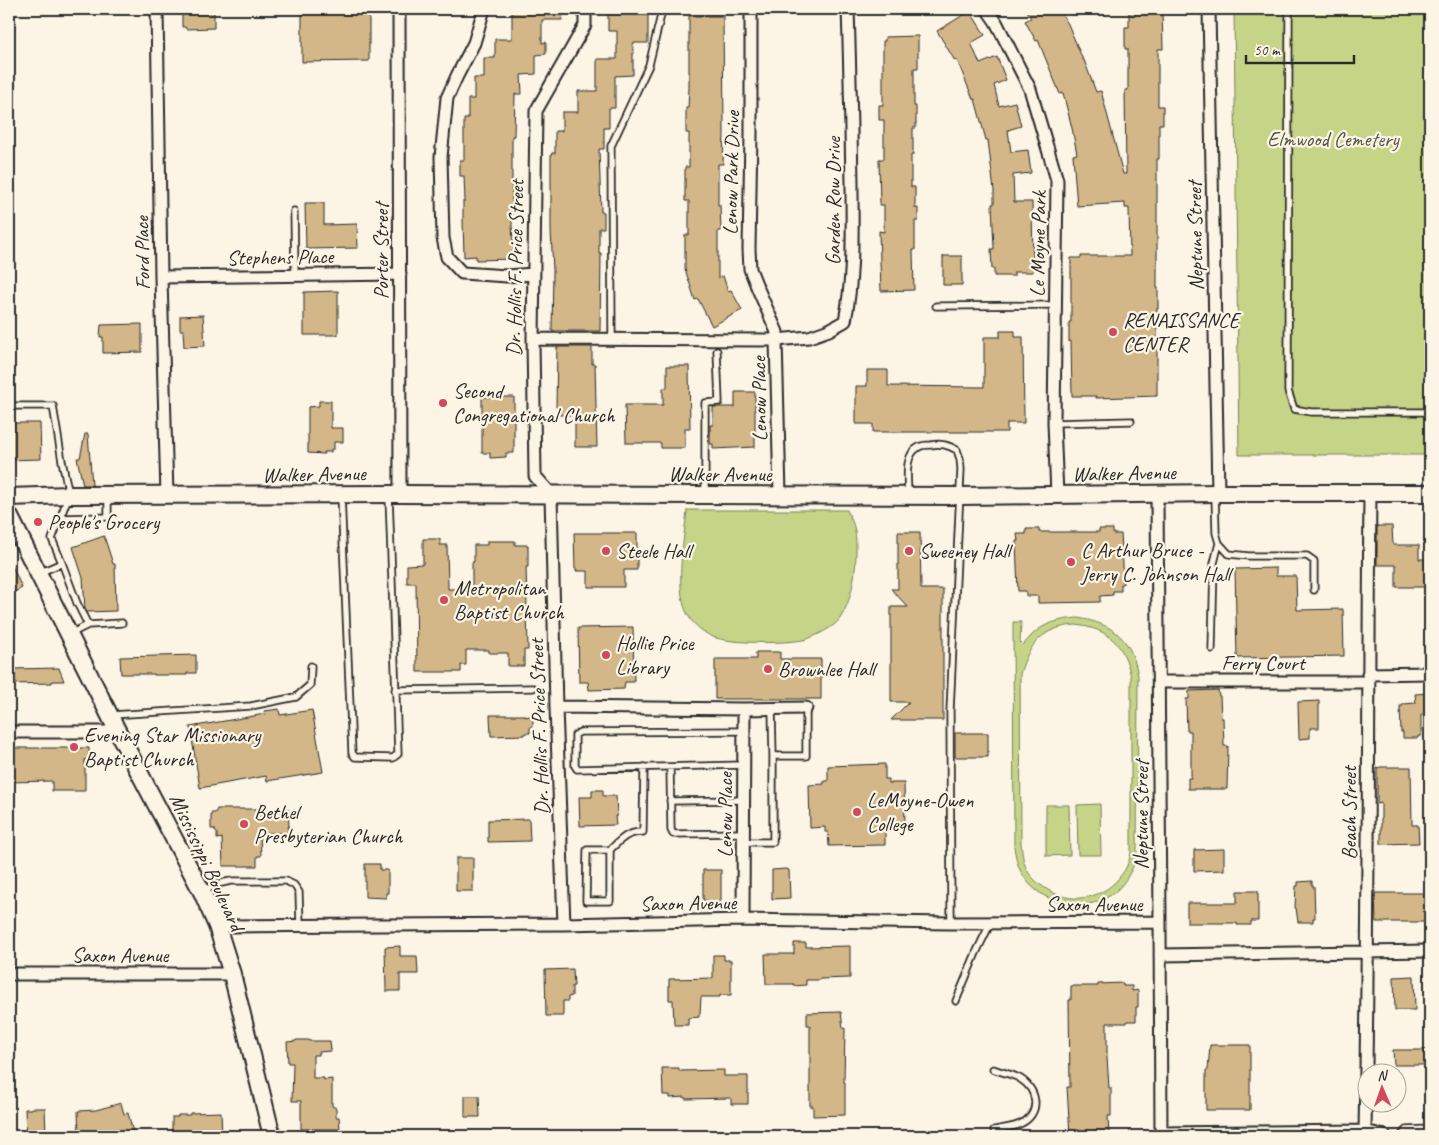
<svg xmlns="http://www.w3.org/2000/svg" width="1439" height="1145" viewBox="0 0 1439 1145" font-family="Caveat,sans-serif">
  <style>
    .green { fill: #c6d488; stroke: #78805a; fill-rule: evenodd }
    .building { fill: #d3b788; stroke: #2b2b2b }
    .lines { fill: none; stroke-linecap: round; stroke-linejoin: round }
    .lane-casing { stroke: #2b2b2b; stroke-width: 9 }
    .street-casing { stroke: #2b2b2b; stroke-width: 15 }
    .secondary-casing { stroke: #2b2b2b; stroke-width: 20 }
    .lane { stroke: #fcf5e5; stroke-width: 5.5 }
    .street { stroke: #fcf5e5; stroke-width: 11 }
    .secondary { stroke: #fcf5e5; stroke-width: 16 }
    .poi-dot { fill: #d1495b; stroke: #fcf5e5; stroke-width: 2 }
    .labels { text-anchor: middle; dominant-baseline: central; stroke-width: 4.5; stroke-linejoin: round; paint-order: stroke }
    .park-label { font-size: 21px; fill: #525542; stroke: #fcf5e5 }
    .street-label { font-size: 21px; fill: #2b2b2b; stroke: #fcf5e5 }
    .poi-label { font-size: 21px; fill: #2b2b2b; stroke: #fcf5e5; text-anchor: start }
  </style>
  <rect width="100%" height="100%" fill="#fcf5e5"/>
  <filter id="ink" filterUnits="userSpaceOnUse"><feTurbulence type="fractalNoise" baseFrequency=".02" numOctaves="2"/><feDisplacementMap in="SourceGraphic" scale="10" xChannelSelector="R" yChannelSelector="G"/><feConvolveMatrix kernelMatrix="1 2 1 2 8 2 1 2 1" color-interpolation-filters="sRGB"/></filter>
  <g filter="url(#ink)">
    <path class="green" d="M1234,9H1430V455H1239Z
      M687,510H847C850,517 854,524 855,531C858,558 855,597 839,620C834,627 816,636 807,639C789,644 731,644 713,637C703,633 690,622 686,611C675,585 684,539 687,510Z
      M1078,618C1114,624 1132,639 1138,676L1137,858C1131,872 1124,886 1111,895C1082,915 1037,903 1021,872C1017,864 1015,855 1014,846L1013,622H1021L1020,642L1023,645C1026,642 1028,639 1031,636C1043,623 1061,619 1078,618ZM1076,625C1109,629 1124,644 1131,677V853C1129,860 1127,868 1122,874C1105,898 1075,905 1050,891C1041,886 1032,879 1027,870C1023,862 1022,852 1021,843L1020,674C1029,644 1043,627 1076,625Z
      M1100,804L1101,855H1078L1077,805Z
      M1046,805H1069L1070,855L1046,856Z"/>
    <path class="building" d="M195,9H214V28L186,29L185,27H182V14L195,13Z
      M302,9H369V61L302,62Z
      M512,9H562V20H542V43L546,42V54L536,55V74L521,75L522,94H515L514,136H512V225L513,241H514L515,259L476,260V256L464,257L463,220V201H465L464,176H460V160H464V119H468V99H474V78H484V58H495V39H512Z
      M630,9H645V14H648V43H633V75L615,76V108H609V128H604V149H599L601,212H604V228H599V253H601L600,331H552L553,270L551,231V156L552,153H555V131H562V112H578V91H597V59H617V31H608V14H630Z
      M1025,9H1059L1068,24L1083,60H1084L1096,92L1101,91L1123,174H1126L1125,90H1128V49H1125V27H1129V9H1162L1163,49H1158V106H1163V124H1159V159H1157V288H1158V309L1157,308V396L1096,398V396H1072L1071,341L1069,342V322H1071V258H1081V256H1130L1129,208H1125V203L1077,206L1073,155L1077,154L1072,128L1063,93L1060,94L1038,40L1036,41L1025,21L1031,18Z
      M970,11L985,35L971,43L980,64L997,57L1006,80L994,85L999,106L1015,102L1021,126L1008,130L1011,152L1028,150L1031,173L1013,175L1014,202H1032L1033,272H1014V276H994V269H992L991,249H994L992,204H994V191L988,140H986L975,99H973L957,60L955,61L937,31Z
      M689,16H723L724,132L723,164H718V205H720L721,231H718V278L723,276L728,291L731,290L742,310L712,326L698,299L695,300L685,269V235H689V201H685V167H689V133H686V108H688L689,88Z
      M918,36V68H914V106H916V128H913V155H911V187H915V208H918V221H915V250H913L914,290L881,291L879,231L884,232V205H880L879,159H884V120H879V105H883V41H885V37Z
      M305,203H324V225L357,224L358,248L306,249Z
      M943,256H962V285H943Z
      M338,291V335H304V292Z
      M203,315L205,346L184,347L183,330H180V316Z
      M142,324V352L103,353V337H100L101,325Z
      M1000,331H1015V337H1023L1024,423H1007V432H873V424H856V386H867V370H888V386L984,387V337H1000Z
      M557,347H592V364H595L597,447H575V415H559V407H556Z
      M667,366H689L690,428H685V448H661V443H626L625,405H663V388H667Z
      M735,392H755V447L713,449V444H710V425H713V407H735Z
      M482,397H514V453H506V457L490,458V453H482Z
      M319,401H331V428H343V442H334V449H331V452H324V454L308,453V407L319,406Z
      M9,423H40L41,459L9,460Z
      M85,434H88L92,485H83L77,458H80Z
      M1377,526H1392L1393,545H1419V559H1428L1429,587H1396V565H1377Z
      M1026,529H1039V532H1099V529H1113V534H1121L1123,564V584H1121V591H1113V595L1100,596V602L1038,603V596H1026V591H1018L1016,541H1018L1017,534H1026Z
      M898,532H920L921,589H943V720H891L909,702H891V607H908L891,589H898Z
      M574,533H637V570H624V587H588V571H576L577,569H575Z
      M104,536L113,564H115L116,611L87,612L85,609L83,578L73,547Z
      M423,539H440V545H447L448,589H472V562H474V545H487V541H515V545H528V567H526L528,650H524V666H508V653H489V650H466V665H461V672H417L416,583H407V565L423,564Z
      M9,559L22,588L9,595Z
      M1276,568V576H1296L1297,610L1343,609L1344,656L1237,658L1235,569Z
      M633,627L634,682H625L624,689L589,690L588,682H579L578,628Z
      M756,652H780V659H821V699H715V659H756Z
      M196,655V673H187V675H154V674H121L120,657Z
      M59,668L64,681H52V683L12,684V669Z
      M1218,690L1219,696H1220L1221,718H1223L1224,746H1228L1227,789H1188V778H1191V731H1187L1186,699H1189V691Z
      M1430,693V715H1421V736H1418V738H1403V732H1401L1400,706H1403V704L1416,703L1415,694Z
      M1319,701V728H1310V738L1299,739L1298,702Z
      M279,709L280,715L312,710L323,772L267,781L266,776L200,788L190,727L265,714L264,711Z
      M490,715H525V717L530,716L533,721V724L530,728V733H525V735L491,736Z
      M955,733H988V757H955Z
      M9,748H89V760L85,759V791H52V781L9,782Z
      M885,764V779H889V783H904L905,826H889V830L885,831V845L829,846L828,832H825V827L810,828L809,785L824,784V781H828V766Z
      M1381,767H1411L1412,825H1418L1419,843L1381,844V803L1377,804V768Z
      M592,790H603V796H616L617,816H615L616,825L580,826L579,797H592Z
      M217,809H288L289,827H288V833H260L261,856H257V866H223L222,838L217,839V833L215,831V829H211V813H215Z
      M529,819L530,841L488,842V820Z
      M1224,849V870L1194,871V850Z
      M456,858H473V891H456Z
      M365,864H380V870H388V893H386V898L365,897Z
      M786,869L789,870L790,898L772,899V870Z
      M703,870H721V900H720V903L705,904V900H703Z
      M1312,881V886H1314L1315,918H1313V922H1298L1296,908H1295L1296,886H1298V882Z
      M1237,891H1258V921H1251V925H1237V923H1187V903H1237Z
      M1375,893H1423V896H1428L1429,917H1427V922H1376Z
      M794,943H806V947L850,946V978L820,979V980H806V985L794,986V984H766L765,954H794Z
      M400,946V956H417L418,974H400V991H386L385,947Z
      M713,955H724V960H731V995H720V997H701L700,1014H699V1017L688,1018V1025H674L673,1000H669V979L713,978Z
      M573,969L574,986H572V996L568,997V1001H563V1016H546L545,970Z
      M1414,976L1415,1010H1395L1394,977Z
      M1123,983V986H1132V991L1138,990V1007H1136V1021H1127V1023H1107V1057L1109,1088H1111V1116H1108L1109,1136H1070L1067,1087H1070L1069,1000H1071V986H1098V984Z
      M841,1012L843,1028H845L844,1082H845V1115L813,1116V1106H810V1025H807V1013Z
      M296,1040H309V1041H330L331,1051L319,1052V1055H313V1078H324V1080L332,1079V1106L336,1108V1117H339L340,1129H301V1101H292L293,1063H288L287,1042L296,1041Z
      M1210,1045H1250V1110H1206V1070H1208Z
      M1393,1050H1430V1065H1394Z
      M662,1068H679V1071L724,1070V1076H748V1104H731V1098L685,1099V1097L670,1098V1095H663Z
      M465,1096H479L480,1117H465Z
      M121,1103L124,1114L128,1113L134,1136H79L78,1111L96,1110Z
      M31,1108H45L46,1136H26L25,1109H31Z
      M221,1112L222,1136H178V1135H172V1117H178V1115H190V1113Z"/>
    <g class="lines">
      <defs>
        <path id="lane" d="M1289,9L1288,391L1294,409L1311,412H1430
          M294,211L295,275
          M936,306L1055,305
          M612,340L611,146L649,65L661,15L660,9
          M9,406H53L62,461L69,495L52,539L62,563L41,572
          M1054,423L1131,421
          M705,493V403L719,402L717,351
          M341,495L352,753L355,757L393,758L398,754L389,496
          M908,495C908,480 903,455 919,447C922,445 927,445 931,445C941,443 948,445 957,450L960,459L961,469L950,711L951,923
          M1215,495L1216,533L1219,543L1229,554L1249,556H1307L1314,561V590
          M60,518L108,517V496
          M62,563L77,603L88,625L70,634
          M88,625L122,623
          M1212,649L1214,563L1219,543
          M395,690L533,688
          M112,715L251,706L296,697L310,685L311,666
          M773,756H806V708
          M744,765L577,769L575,766V735L580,732L744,731
          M670,767L671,830L673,834L743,833
          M670,801L744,800
          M744,842H773V756L772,709
          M610,850H587L586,901H610V850C621,839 627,832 643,832L644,767
          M204,891L217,884L231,881H286L294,885L299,892L300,925
          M956,1001L976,953L991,922
          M993,1069C1001,1072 1011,1074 1019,1078C1038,1089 1042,1114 1020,1124C1013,1128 1002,1128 994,1130
          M1401,1136L1406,1130L1430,1129"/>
        <path id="street" d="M157,9L161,277L167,496
          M399,9L400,494
          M484,9L474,43L457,76L447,98L441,157L443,238L447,257L462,273L507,276L533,274
          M751,9V134L749,249L750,269L758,289L777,332L776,340L780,495
          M987,9L996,22L1030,89L1057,180L1054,423L1057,495
          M1209,9L1218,493
          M161,277L400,274
          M533,339L776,340L809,337L829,330L845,321C854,275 852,231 852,184C851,126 850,67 848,9
          M1157,494L1160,922L1161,1136
          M1368,674L1430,673
          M1159,682H1368
          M556,707L744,709L806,708
          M9,732H118
          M743,920L744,709
          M564,924L556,707L551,494L535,476L533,339L536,111L585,25V9
          M217,926L564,924L743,920L951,923L1160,922
          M1160,955L1430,951
          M9,974H232
          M1365,1131C1369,919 1368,706 1370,494
          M1161,1133L1365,1131L1385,1136"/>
        <path id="secondary" d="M9,497L69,495L400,494L960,496L1218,493H1430
          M9,515L118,732L202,892L217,926L232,974L272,1136"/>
      </defs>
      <use href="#lane" class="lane-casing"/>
      <use href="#street" class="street-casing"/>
      <use href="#secondary" class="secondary-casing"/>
      <use href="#lane" class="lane"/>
      <use href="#street" class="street"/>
      <use href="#secondary" class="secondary"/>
    </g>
  </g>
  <g class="poi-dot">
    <circle cx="1113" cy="332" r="5"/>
    <circle cx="443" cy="403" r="5"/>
    <circle cx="38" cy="522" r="5"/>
    <circle cx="606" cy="551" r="5"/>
    <circle cx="909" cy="551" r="5"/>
    <circle cx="1071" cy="562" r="5"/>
    <circle cx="444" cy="600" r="5"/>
    <circle cx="606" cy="655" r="5"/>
    <circle cx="768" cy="669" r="5"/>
    <circle cx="74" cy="747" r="5"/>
    <circle cx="857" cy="812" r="5"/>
    <circle cx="244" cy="824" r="5"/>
  </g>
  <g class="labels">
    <g class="park-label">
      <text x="1333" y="139">Elmwood Cemetery</text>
    </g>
    <g class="street-label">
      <text transform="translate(731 173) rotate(-89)">Lenow Park Drive</text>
      <text transform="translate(833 201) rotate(-90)">Garden Row Drive</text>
      <text transform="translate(1195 236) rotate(-91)">Neptune Street</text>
      <text transform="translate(1038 244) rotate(-89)">Le Moyne Park</text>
      <text transform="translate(381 251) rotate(-90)">Porter Street</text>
      <text transform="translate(142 253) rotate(-91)">Ford Place</text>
      <text transform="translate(280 257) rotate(-1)">Stephens Place</text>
      <text transform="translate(515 268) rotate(-89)">Dr. Hollis F. Price Street</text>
      <text transform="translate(759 399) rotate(-91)">Lenow Place</text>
      <text transform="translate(1124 473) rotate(-1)">Walker Avenue</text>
      <text transform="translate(314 474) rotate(-1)">Walker Avenue</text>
      <text x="720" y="474">Walker Avenue</text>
      <text x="1263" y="663">Ferry Court</text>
      <text transform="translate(539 727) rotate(-92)">Dr. Hollis F. Price Street</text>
      <text transform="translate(1349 813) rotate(-90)">Beach Street</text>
      <text transform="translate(725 815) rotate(-90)">Lenow Place</text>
      <text transform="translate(1141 815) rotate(-90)">Neptune Street</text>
      <text transform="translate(207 862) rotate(65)">Mississippi Boulevard</text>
      <text transform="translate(688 903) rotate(-1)">Saxon Avenue</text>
      <text x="1094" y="904">Saxon Avenue</text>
      <text x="120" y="955">Saxon Avenue</text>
    </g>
    <g class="poi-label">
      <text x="1123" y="320">RENAISSANCE<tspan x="1123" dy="24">CENTER</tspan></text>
      <text x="453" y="391">Second<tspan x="453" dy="24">Congregational Church</tspan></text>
      <text x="48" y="522">People's Grocery</text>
      <text x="1081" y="550">C Arthur Bruce -<tspan x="1081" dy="24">Jerry C. Johnson Hall</tspan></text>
      <text x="616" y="551">Steele Hall</text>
      <text x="919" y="551">Sweeney Hall</text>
      <text x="454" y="588">Metropolitan<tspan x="454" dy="24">Baptist Church</tspan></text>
      <text x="616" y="643">Hollie Price<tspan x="616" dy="24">Library</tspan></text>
      <text x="778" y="669">Brownlee Hall</text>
      <text x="84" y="735">Evening Star Missionary<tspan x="84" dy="24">Baptist Church</tspan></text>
      <text x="867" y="800">LeMoyne-Owen<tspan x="867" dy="24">College</tspan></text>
      <text x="254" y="812">Bethel<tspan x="254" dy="24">Presbyterian Church</tspan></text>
    </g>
  </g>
  <rect width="1439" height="1145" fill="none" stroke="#fcf5e5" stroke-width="30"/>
  <rect x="15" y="15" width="1409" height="1115" fill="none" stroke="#2b2b2b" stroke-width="2" filter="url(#ink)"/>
  <g transform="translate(1382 1088) rotate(358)"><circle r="24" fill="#fcf5e5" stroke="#a8a49b"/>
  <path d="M0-4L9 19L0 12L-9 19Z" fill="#d1495b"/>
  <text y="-8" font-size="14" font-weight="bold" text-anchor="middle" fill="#2b2b2b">N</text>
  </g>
  <path d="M1246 55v8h108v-8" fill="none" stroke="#2b2b2b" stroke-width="2.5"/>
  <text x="1254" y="55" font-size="15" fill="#2b2b2b" stroke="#fcf5e5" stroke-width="4" paint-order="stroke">50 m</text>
</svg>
